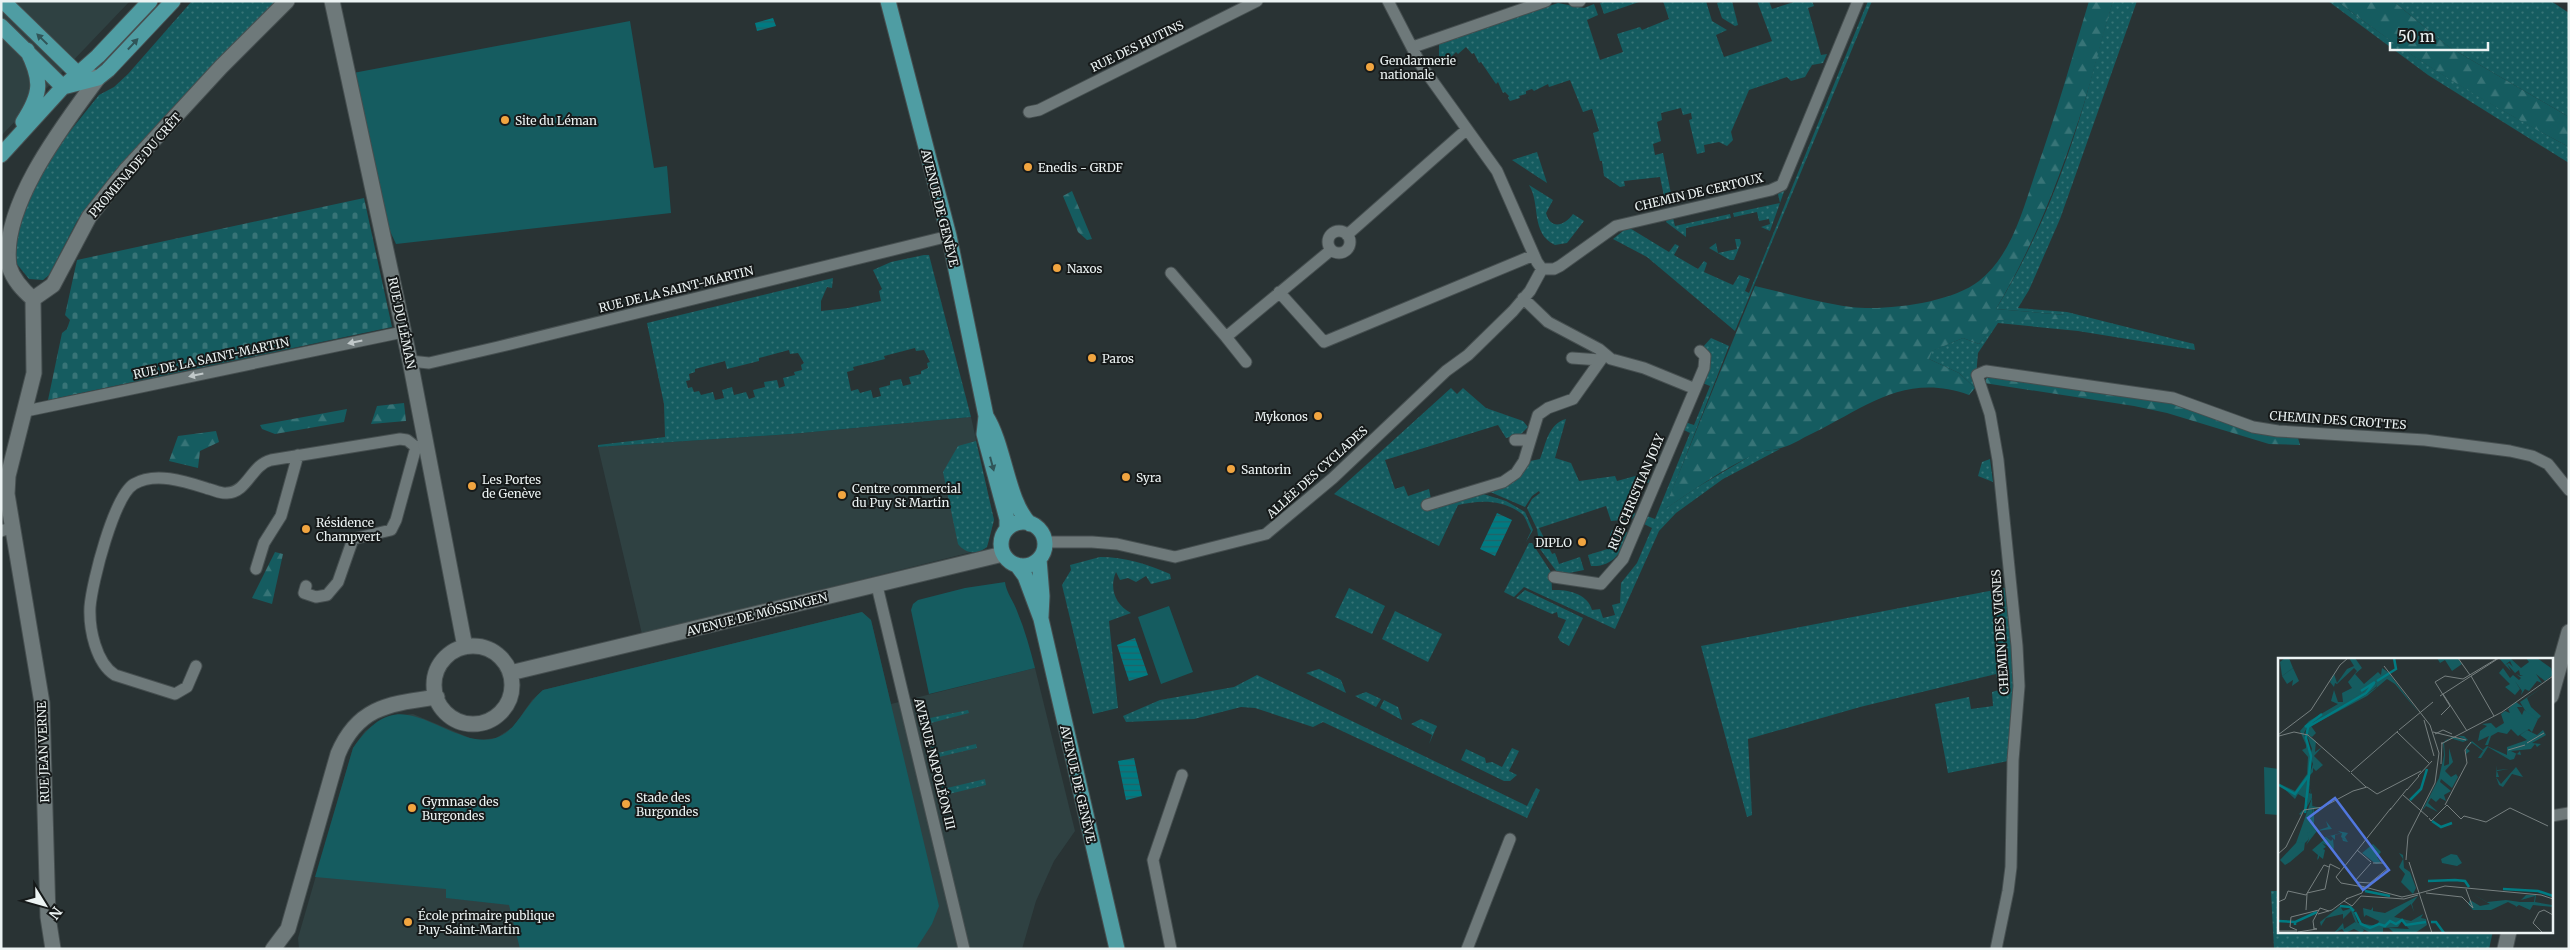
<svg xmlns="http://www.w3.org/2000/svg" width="2570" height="950" viewBox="0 0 2570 950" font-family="Merriweather,serif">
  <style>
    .built { fill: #2f4142 }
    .grass { fill: url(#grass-dots); fill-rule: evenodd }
    .forest { fill: url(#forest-firs) }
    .cemetery { fill: url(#cemetery-stones) }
    .garden { fill: #155c60 }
    .water { fill: url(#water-rules) }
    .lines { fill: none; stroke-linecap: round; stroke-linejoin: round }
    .street-casing { stroke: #464f50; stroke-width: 13 }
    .secondary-casing { stroke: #464f50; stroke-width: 17 }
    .primary-casing { stroke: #464f50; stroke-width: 17 }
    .street { stroke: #6e797a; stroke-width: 11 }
    .secondary { stroke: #6e797a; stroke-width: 15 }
    .primary { stroke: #4f9da3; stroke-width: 15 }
    .oneway { fill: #305558 }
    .oneway2 { fill: #c0c8c9 }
    .poi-dot { fill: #f1a540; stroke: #161a1a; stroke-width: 2 }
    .labels { text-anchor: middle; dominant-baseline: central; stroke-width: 4; stroke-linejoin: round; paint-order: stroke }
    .street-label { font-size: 12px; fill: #ecf3f3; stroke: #161a1a }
    .poi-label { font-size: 12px; fill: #ecf3f3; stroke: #161a1a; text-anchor: start }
    .inset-river { fill: none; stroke: #007b82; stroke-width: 2.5 }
    .inset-road { fill: none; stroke: #778080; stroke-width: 1 }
    .view { fill: #5177df; fill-opacity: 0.15; stroke: #5177df; stroke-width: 2.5 }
    .inset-edge { fill: none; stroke: #ecf3f3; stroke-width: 2.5 }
  </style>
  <defs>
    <pattern id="grass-dots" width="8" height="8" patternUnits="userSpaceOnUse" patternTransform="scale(1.25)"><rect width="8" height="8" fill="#155c60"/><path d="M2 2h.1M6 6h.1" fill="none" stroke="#377477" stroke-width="1.8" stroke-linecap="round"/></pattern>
    <pattern id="forest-firs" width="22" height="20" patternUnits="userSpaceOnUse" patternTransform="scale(1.25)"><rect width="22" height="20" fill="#155c60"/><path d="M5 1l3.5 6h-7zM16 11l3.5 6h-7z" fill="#377477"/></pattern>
    <pattern id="cemetery-stones" width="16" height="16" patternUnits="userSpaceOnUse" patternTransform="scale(1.25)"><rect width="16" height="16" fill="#155c60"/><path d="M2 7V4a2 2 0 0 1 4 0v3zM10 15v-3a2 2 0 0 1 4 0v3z" fill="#377477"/></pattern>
    <pattern id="water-rules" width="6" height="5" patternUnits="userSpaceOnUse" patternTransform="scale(1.25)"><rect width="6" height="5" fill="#007b82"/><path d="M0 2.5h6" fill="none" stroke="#246266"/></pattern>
  </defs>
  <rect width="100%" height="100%" fill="#293334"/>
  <path class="built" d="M1,1H130L1,136Z
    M971,417L994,520L988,544L984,549L642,634L598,447L791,434Z
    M862,612L871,620L891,704L1035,668L1075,831L1054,861L1036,901L1022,949H299L298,938L353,748L365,731L378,722L394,716L413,714L470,738L479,740L496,738L513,727L532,700L543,690Z"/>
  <path class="grass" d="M192,1H276L212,66L77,221L49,275L43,280L29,279L16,263V236L18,224L40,175L55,150L99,95L114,87L128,74Z
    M1605,1H1639V2L1604,14L1600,3Z
    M1663,1H1706L1712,21L1727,30L1716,35L1724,57L1772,41L1757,1H1769L1772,9L1797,1H1812L1814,6L1808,8L1821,55L1827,54L1823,63L1812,65L1805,77L1791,81L1787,77L1749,90L1731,132L1733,140L1727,146L1719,142L1704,145L1705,152L1697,154L1689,120L1692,119L1691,113L1683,115L1681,108L1661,113L1662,120L1657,122L1661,141L1653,144L1655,155L1663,153L1672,199L1665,201L1660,177L1624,181L1625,186L1620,187L1604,176L1602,161H1600L1593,133L1599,131L1592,109L1583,112L1570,80L1549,87L1548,84L1534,91L1532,89L1526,91V94L1519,96L1520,98L1510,101L1508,98L1509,96L1505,92L1503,93L1498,82L1496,84L1481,62L1479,63L1474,53L1472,54L1466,47L1458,54L1456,52L1446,62L1439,56V43L1558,3L1584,8L1594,4L1598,15L1587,20L1600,60L1623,52L1617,34L1640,27L1642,30L1669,19Z
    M1721,1H1732L1738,25L1735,26L1722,18L1717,3Z
    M1868,1H1872L1735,331L1647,257L1613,239L1628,227L1669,252L1675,244L1679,246L1674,255L1698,269L1704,261L1707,263L1704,272L1733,285L1739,275L1750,279L1745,291L1749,293Z
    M2113,1H2137L2060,219L2029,290L2018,308L2067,312L2194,344L2195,350L2078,331L1998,323L1978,353L1975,388L1959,373L1929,359L1931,351L1963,338L1979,344L1996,320L2065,315L1996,309C2035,245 2063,176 2084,104C2094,69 2102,35 2113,1Z
    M2328,1H2337C2410,58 2487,103 2569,147V163L2428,75Z
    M2393,1H2551L2569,13V117L2449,47Z
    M1537,152L1547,183L1512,160Z
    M1529,185L1553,200L1546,213C1551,231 1565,225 1573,214L1584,221L1567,243L1555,245C1530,233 1541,204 1529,185Z
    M1785,189L1770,231L1761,227L1770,224L1769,219L1759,221L1757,212L1734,217L1733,213L1780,203L1778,194Z
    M1730,214L1731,218L1686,228V237L1666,222L1667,219L1673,218L1675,226Z
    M1735,239H1740L1741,243L1734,260H1730L1709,248L1716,243L1718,253L1737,249Z
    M924,255H929L971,417L791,434L598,447V445L665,437L664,404L647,323L833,278L832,288L827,287L821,301V311L848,308L881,301L879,291L882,289L873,270L891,262ZM915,348L916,351L924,350L930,362L927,363L928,368L921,371V374L909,377L911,384L903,386L901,379L890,381V385L879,388L881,396L873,398L871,390L860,393L858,389L851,391L847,372L854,370L853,367L885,359L884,356ZM789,350L790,354L798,353L804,363L801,365L802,370L794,372L795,375L783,378L785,386L779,388L777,380L764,382L765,387L753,390L755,397L749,399L746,392L734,395L732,387L722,390L724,398L715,400L713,392L701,395L699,391L694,392L692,387L688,388L686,381L690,380L689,374L695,372V369L725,361L727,369L759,361V358Z
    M1711,338L1729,346L1665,509L1696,488L1757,452L1780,449L1723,479L1676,513L1659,531L1615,629L1524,587L1514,597L1504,592L1529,543H1532L1551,572L1552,590C1568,589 1588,594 1592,610L1600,609L1603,618L1615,615L1612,605L1620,603L1621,583L1637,563L1652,528L1644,524L1647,516L1655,519L1690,433L1682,429L1685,422L1694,425L1710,386L1700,382L1711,361L1709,353L1702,348Z
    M1451,388L1457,394L1463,388L1486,408L1523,421L1528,427L1521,434L1506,438L1498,425L1385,460L1395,489L1404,486L1408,496L1429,489L1431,499L1480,493L1506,501L1525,512L1533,530L1526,542L1531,531C1528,526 1526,517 1522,514C1503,499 1479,500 1458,505L1439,546L1334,494Z
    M1566,419L1555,458L1571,463L1579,481L1615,476L1617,481L1639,475L1650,480L1649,483L1639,482L1627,510L1636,514L1632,519L1611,521L1606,506L1539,528L1552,554L1555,553L1559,564L1580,557L1584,570L1569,573L1557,572L1540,549L1537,529L1527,508L1532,499L1540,493L1539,491L1532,496L1525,507L1488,491L1521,474L1530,461L1540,459C1546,444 1548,424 1566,419Z
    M976,441L994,520L987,547C977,555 966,554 958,544L943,472L958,446Z
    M1990,459L1993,482L1978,476L1982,462Z
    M1622,529L1629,534C1621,552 1614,567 1591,566L1588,555L1614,547L1610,535L1612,530Z
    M1100,557C1124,557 1148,564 1170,574L1171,579L1151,584L1146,576L1136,582L1128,578L1120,580L1116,572C1109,588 1115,605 1131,613L1109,621L1118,708L1093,714L1062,585L1071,570L1070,565Z
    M1349,588L1385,606L1372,634L1335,617Z
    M2005,588L2017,646L2013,760L1948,773L1935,704L1969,697L1971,709L1993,706L1992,692L1999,690L1996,674L1860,707L1748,739L1752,815L1747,817L1701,646Z
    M1525,590L1583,618L1569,646L1560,641L1558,637L1566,620L1558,617L1557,612L1552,614L1516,598Z
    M1395,611L1442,634L1428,662L1382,639Z
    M1319,669L1341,680L1346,693L1306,673Z
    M1257,675L1527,806L1536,788L1540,790L1527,818L1323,722L1313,727L1255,708L1241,707L1194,719L1126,722L1123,716L1160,700L1234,687Z
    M1366,692L1381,699L1376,707L1355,696Z
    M1384,700L1398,707L1402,720L1380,708Z
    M927,709L930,718L968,710L969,713L931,723L938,753L976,744L977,748L939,757L947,788L985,779L986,785L949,794L950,805H947L922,711Z
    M1421,719L1437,726L1429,744L1432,735L1411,724Z
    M1512,748L1519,751L1509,771L1517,775L1510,781H1504L1461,760L1466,749L1485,758L1486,763L1492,762L1502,767Z
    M2271,891H2279V931H2493L2489,949H2274Z"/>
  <path class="forest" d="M2089,1H2113C2102,36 2094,72 2083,107C2059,180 2035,243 1996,309L2065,315V319L1997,320L1979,344L1963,338L1932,351L1929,359L1959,373L1975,388L1969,395C1902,371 1862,411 1805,437C1798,441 1789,446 1781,448C1773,451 1763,450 1755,454C1723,469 1693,490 1664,510L1755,286C1786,293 1819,303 1851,307C1886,311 1951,303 1979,281C2012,255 2023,209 2036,171C2056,115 2072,58 2089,1Z
    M2337,1H2393L2449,47L2569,117V147C2487,104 2410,58 2337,1Z
    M1072,191L1092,239L1087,240L1078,232L1063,196Z
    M1988,376L2173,403L2298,438L2300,445L2269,444L2167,413L2134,406L1984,383Z
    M404,403L406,421L371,424L377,406Z
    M347,409L344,422L275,434L262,429L260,425Z
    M216,431L219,442L200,451L198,468L169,461L178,436Z
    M275,552L283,554L272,604L252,598Z"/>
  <path class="cemetery" d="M364,198L392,327L48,400L62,333L67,329L70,320L65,315L77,260Z"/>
  <path class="garden" d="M630,21L654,168L667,166L671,213L396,244L389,229L353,73Z
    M1005,582C1006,592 1014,602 1017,611C1025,630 1030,649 1035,668L929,694L911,610L913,604L918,600L965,588Z
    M1169,606L1193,672L1161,684L1138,617Z
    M862,612L871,620L939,906L932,924L916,949H520L509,905L446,898V889L315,877L353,748C394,689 419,722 470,738C514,748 517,712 543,690Z
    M2264,767L2279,769V815L2265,814Z"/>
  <path class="water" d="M773,18L776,26L757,31L755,23Z
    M1497,513L1512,520L1495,556L1480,549Z
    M1135,638L1148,675L1129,681L1117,645Z
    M1134,758L1142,796L1126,800L1118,761Z"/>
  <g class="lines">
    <defs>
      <path id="street" d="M1388,1L1421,65L1497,171L1537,262L1542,269H1554L1560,266L1616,226L1771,190L1782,185L1858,1
        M1574,1H1580
        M1413,47L1546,1
        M1029,112L1039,110L1257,1
        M1328 242a11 11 0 1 1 22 0a11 11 0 1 1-22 0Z
        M1347,235L1466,130
        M1171,273L1226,337L1331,250
        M1279,292L1324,342L1534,255
        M1523,298L1548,322L1599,349L1611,359L1644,368L1693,388
        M1226,337L1246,362
        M1572,358L1600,360
        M410,361L429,363L498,347L949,236
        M26,411L403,332
        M1515,440H1529
        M1427,505L1503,482L1516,473L1524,461L1538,415L1548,408L1573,399L1605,354
        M1,531L11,528
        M1044,542H1092L1117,544L1175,557L1266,534L1333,478L1446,371L1468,355L1513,311L1530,291L1542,269
        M256,569L264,543L281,516L298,455
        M1554,577L1601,584L1623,559L1704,368L1705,356L1700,351
        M306,586L304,593L316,597L327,595L338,582L353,539L391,530L396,520L416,447
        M877,586L964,949
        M196,666L187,687L175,694L115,675C96,663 89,629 90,607C92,582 114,496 134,484C156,471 187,482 209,489C214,490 221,494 227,493C248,492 251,465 271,460L400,439L407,440L416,447L426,445
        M2551,816L2569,813
        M1171,949L1153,860L1182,775
        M1467,949L1510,839
        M1996,949L2008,891L2011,867L2013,760L2019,686L2017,646L1998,460L1990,414L1977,375L1986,371L2173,398L2253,427L2278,431L2425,440L2510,451L2532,456L2548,464L2569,490"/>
      <path id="secondary" d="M332,1L410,361L465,647
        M33,299C23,290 13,280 9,266C0,206 65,123 98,78L90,76
        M434 685a39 39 0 1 1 78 0a39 39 0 1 1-78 0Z
        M510,673L1003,554
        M2551,696L2569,632
        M53,949L48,917L42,703L7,494L8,476L34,373L33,299L53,285L89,217L127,169L221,67L287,1
        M273,949L288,929L338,754C358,706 390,704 437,697
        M2505,949L2509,931"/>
      <path id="primary" d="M3,1L77,73
        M888,1L949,236L986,416L984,434L1007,519V529
        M1,26L63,87
        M63,87L98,78L108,70L173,1
        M23,122C42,93 42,80 27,50
        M1,155L63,87L98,56L150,1
        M986,416C1005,446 1007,501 1030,524
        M1001 544a22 22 0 1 1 44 0a22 22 0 1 1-44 0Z
        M1039,559L1042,596L1041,617
        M1017,565L1025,576L1041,619L1117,949"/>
    </defs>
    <use href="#street" class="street-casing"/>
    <use href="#secondary" class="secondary-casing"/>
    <use href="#primary" class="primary-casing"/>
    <use href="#street" class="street"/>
    <use href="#secondary" class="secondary"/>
    <use href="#primary" class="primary"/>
  </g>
  <defs><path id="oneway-solid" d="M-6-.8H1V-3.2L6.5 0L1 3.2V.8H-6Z" transform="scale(1.25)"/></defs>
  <g class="oneway">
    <use href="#oneway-solid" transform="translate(42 39) rotate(-136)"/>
    <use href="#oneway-solid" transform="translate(133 44) rotate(-47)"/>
    <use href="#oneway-solid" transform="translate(992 464) rotate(75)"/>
  </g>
  <g class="oneway2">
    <use href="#oneway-solid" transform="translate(355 342) rotate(168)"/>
    <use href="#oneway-solid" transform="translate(196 375) rotate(168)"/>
  </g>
  <g class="poi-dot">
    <circle cx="1370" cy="67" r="5"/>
    <circle cx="505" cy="120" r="5"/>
    <circle cx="1028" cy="167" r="5"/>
    <circle cx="1057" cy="268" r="5"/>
    <circle cx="1092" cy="358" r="5"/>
    <circle cx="1318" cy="416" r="5"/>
    <circle cx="1231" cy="469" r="5"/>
    <circle cx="1126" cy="477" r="5"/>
    <circle cx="472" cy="486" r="5"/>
    <circle cx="842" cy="495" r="5"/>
    <circle cx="306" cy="529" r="5"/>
    <circle cx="1582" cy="542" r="5"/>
    <circle cx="626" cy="804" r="5"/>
    <circle cx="412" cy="808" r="5"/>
    <circle cx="408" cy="922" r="5"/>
  </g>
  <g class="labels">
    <g class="street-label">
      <text transform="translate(1137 46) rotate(-26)">RUE DES HUTINS</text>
      <text transform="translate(135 165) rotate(-49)">PROMENADE DU CRÊT</text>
      <text transform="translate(1699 192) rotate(-13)">CHEMIN DE CERTOUX</text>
      <text transform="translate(940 208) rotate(76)">AVENUE DE GENÈVE</text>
      <text transform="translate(676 289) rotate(-14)">RUE DE LA SAINT-MARTIN</text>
      <text transform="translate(402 323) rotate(78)">RUE DU LÉMAN</text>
      <text transform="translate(211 358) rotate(-12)">RUE DE LA SAINT-MARTIN</text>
      <text transform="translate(2338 420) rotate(4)">CHEMIN DES CROTTES</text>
      <text transform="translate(1317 472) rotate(-42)">ALLÉE DES CYCLADES</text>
      <text transform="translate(1636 492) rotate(-67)">RUE CHRISTIAN JOLY</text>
      <text transform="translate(757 614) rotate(-14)">AVENUE DE MÖSSINGEN</text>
      <text transform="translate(2000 632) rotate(-94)">CHEMIN DES VIGNES</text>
      <text transform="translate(43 752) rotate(-92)">RUE JEAN VERNE</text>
      <text transform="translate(935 764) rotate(76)">AVENUE NAPOLÉON III</text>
      <text transform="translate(1078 784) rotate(77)">AVENUE DE GENÈVE</text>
    </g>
    <g class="poi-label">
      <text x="1380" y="60">Gendarmerie<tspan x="1380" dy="14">nationale</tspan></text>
      <text x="515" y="120">Site du Léman</text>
      <text x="1038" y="167">Enedis - GRDF</text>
      <text x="1067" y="268">Naxos</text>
      <text x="1102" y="358">Paros</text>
      <text x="1308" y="416" text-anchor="end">Mykonos</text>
      <text x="1241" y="469">Santorin</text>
      <text x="1136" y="477">Syra</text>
      <text x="482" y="479">Les Portes<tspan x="482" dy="14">de Genève</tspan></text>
      <text x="852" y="488">Centre commercial<tspan x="852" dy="14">du Puy St Martin</tspan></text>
      <text x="316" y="522">Résidence<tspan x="316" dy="14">Champvert</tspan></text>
      <text x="1572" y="542" text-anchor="end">DIPLO</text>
      <text x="636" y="797">Stade des<tspan x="636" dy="14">Burgondes</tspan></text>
      <text x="422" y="801">Gymnase des<tspan x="422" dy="14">Burgondes</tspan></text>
      <text x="418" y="915">École primaire publique<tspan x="418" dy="14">Puy-Saint-Martin</tspan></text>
    </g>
  </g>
  <g transform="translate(2278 658)">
    <rect width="275" height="275" fill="#293334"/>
    <path d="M71,0H77L84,10L77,16L86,26L100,14L103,17L104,10L110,14L141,55L117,26L109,21L89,38L33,68L38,75L34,79L29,76V71L37,63L31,66L26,75L32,97L34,91L29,77L38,83L37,94L44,89L36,98L45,107L38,113L35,110V114L31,118L35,106L32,98L30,131L32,122L31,135L34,136V148L44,150L36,151V169L38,173L50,169L48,163L54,171L39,173L28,187L31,181L24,169L33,172L28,167L33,150L34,156L35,153L33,147L34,140L29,149L30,132L28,150L23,157L21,156L27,150V140L20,136L17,141L0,125L17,133L29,116L30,99L24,92L28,90V87L22,73L31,63L60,46L53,43L56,32L60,44H65L64,35L74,30L70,24L79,13L76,10L59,26L57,25L56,29L52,24L56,16L59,25L69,11L76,8ZM97,24L99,29L89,36L45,59L93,31ZM15,10L21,23L14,28L15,22L9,26L4,18ZM265,29L249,40L253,49L263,58L260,61L250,57L242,44ZM249,72L259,77L265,72L268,77L254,85L263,86L259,89L257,86L253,91L233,93L239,96L242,93L243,97L238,96L236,101L232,102L210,89L203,100H200L205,93L194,85L188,90L192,93L188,96V89L194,83L205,92L209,88L229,97V89L249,82L242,77ZM180,78H186L190,82L185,84L172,80L166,85L167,97L166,108L171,106V90L175,104L167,113L173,119L178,116L180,119L174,130L163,121L162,124L173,133L166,137L168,143L162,140L158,144L153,140L150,145L160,154L148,148L144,153L161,120L166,97L165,85L168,82L174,79L188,82ZM219,107V112L231,111L219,113L221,119H218L223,126L238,109L245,119L234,116L225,129L221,127L218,119ZM60,173L70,175L67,179L70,184L65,183L64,180L69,183L63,179L64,175L57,177V182L53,178L48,179L53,183L55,181L56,191L44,185L48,189L45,191L47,192L45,201L41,198V200L39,202L40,197L34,192L48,180H44L63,175ZM121,195L125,197L126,210L132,214L138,230L135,236L123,224L127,216L121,209L125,201ZM173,196L179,197L184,205L179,208L164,205L163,201ZM248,237H258L257,244L274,247L275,249L255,247L252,252L241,247L238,249L237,244H256L257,238L243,242ZM77,264L86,272L84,275L76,271L67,275L64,271L56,275L65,265L66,271Z" fill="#155c60" fill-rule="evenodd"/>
    <path d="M31,127L34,138L35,169L38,171L29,175L31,181L27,185L20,186L18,185L34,140ZM193,235L209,244L228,242L242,244L238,248L230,244L213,252H195L190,246L192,242L202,248L212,246ZM140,238L134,246L136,254L133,246L116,259L133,263L145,256L143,260L148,261L149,267L137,275H107L115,274L111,270L131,271L124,263L120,269L105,270V275H93L79,268L73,253L65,261V269V256L48,260L43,268L42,264L62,248L65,253L74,250L80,265L99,268L101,263L88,257L86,259L85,250L93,252L95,249V253L107,255Z" fill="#155c60"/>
    <path d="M97,25L99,28L89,36L45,60Z" fill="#155c60"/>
    <path d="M7,0H11L15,10L4,18L2,4ZM159,0H180L184,6L174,13L167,2L162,5ZM221,0H232L243,10L251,4L248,0H259L273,10L275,17L267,23L258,16L264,25L259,23L251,33L247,31L243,37L244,33L237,23L242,31L237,37L227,29L232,26L221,15L225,10L232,20L235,17L241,22L243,20L238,16L242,18L245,17H242L241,12L237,15L229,6L233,13L227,7L231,5L235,9L232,3L227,7ZM238,44L245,49H239L244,57L246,52L260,61L254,74L251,71L240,78L233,71L229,76L220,74L213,78L210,87H207L211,78L200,83L202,73L209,68L204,66L213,65L218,70L226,65L223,56L227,53L232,55L230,51ZM27,184L26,192L12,204L7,207L2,202L18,185ZM95,186L103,194L99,199L103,205L98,206L84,195Z" fill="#155c60"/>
    <path class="inset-river" d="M99,23L118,11L116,0M83,33L97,24M27,69L44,56M1,127L17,136L31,117M132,142L143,131L149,111M27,155L33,98L28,80L30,69L88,35L97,24M154,163L163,169L174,165M150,223L177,222L187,223L191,229M225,231L260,233L275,238M87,233L112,238M62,248L72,249L76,253M77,254L83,266L92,270L101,266L107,268L112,263L118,266L124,262L128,267L148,264M0,263L17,264M153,264H158L166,275M17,267V264L39,254"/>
    <path class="inset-road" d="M180,0L192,17M106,8L152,67L161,95L157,125L130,178L128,202M193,18L216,58M165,36L189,73M162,38L221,0M163,57L172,48L157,24L167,18L185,21L220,0M146,62L156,98M121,72L155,44M119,74L151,105M155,74L188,82M157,76L165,72L174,76M0,77L33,52L62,7L70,0M1,78L16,74L30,77L72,114M249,85L266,75M163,86L224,54L275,18M230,92L247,87M163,106L164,84M73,114L120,73M73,115L88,129M140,118L154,103M89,129L99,136L143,113M129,132L141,118M125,137L150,159M167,147L189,105L187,92L193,84M112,152L129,131M151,160L153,163L169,147L183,161L186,158L208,164L232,150L270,168M79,192L93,204M0,196L8,189L26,152L45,149L75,133L89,129M131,204L154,275M77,223L93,205M78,224L92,225L110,210L106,205H95M83,228L124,239L142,235M86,229L63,225L58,219L113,150M29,235L47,231L52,206L62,211M142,235L167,228L263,237L275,241M148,235L184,239L195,250L188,231M28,237L46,207L51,209M68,241L84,235L86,229M66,243L74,248L83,238L126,241L140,237M0,244L7,241L10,233L28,237M28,252L29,236M40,256L54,252L70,240M13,259L41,252M13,259L12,269L19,272M36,270L35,263L42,250L51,253M0,273H19M20,274L39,271L35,270M264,274L255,265L261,254L266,252L275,257"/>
    <path class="view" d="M57,140L111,212L85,232L30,160Z"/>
    <rect width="275" height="275" class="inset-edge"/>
  </g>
  <rect width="2570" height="950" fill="none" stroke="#ecf3f3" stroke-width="5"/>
  <g transform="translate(45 905) rotate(127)" stroke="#161a1a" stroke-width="4" paint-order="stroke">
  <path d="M0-4L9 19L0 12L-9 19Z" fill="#ecf3f3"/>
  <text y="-8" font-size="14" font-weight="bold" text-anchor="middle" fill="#ecf3f3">N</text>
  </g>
  <path d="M2390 42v8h98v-8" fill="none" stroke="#ecf3f3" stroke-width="2.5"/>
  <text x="2398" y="42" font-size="15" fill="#ecf3f3" stroke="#161a1a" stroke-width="4" paint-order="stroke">50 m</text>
</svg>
